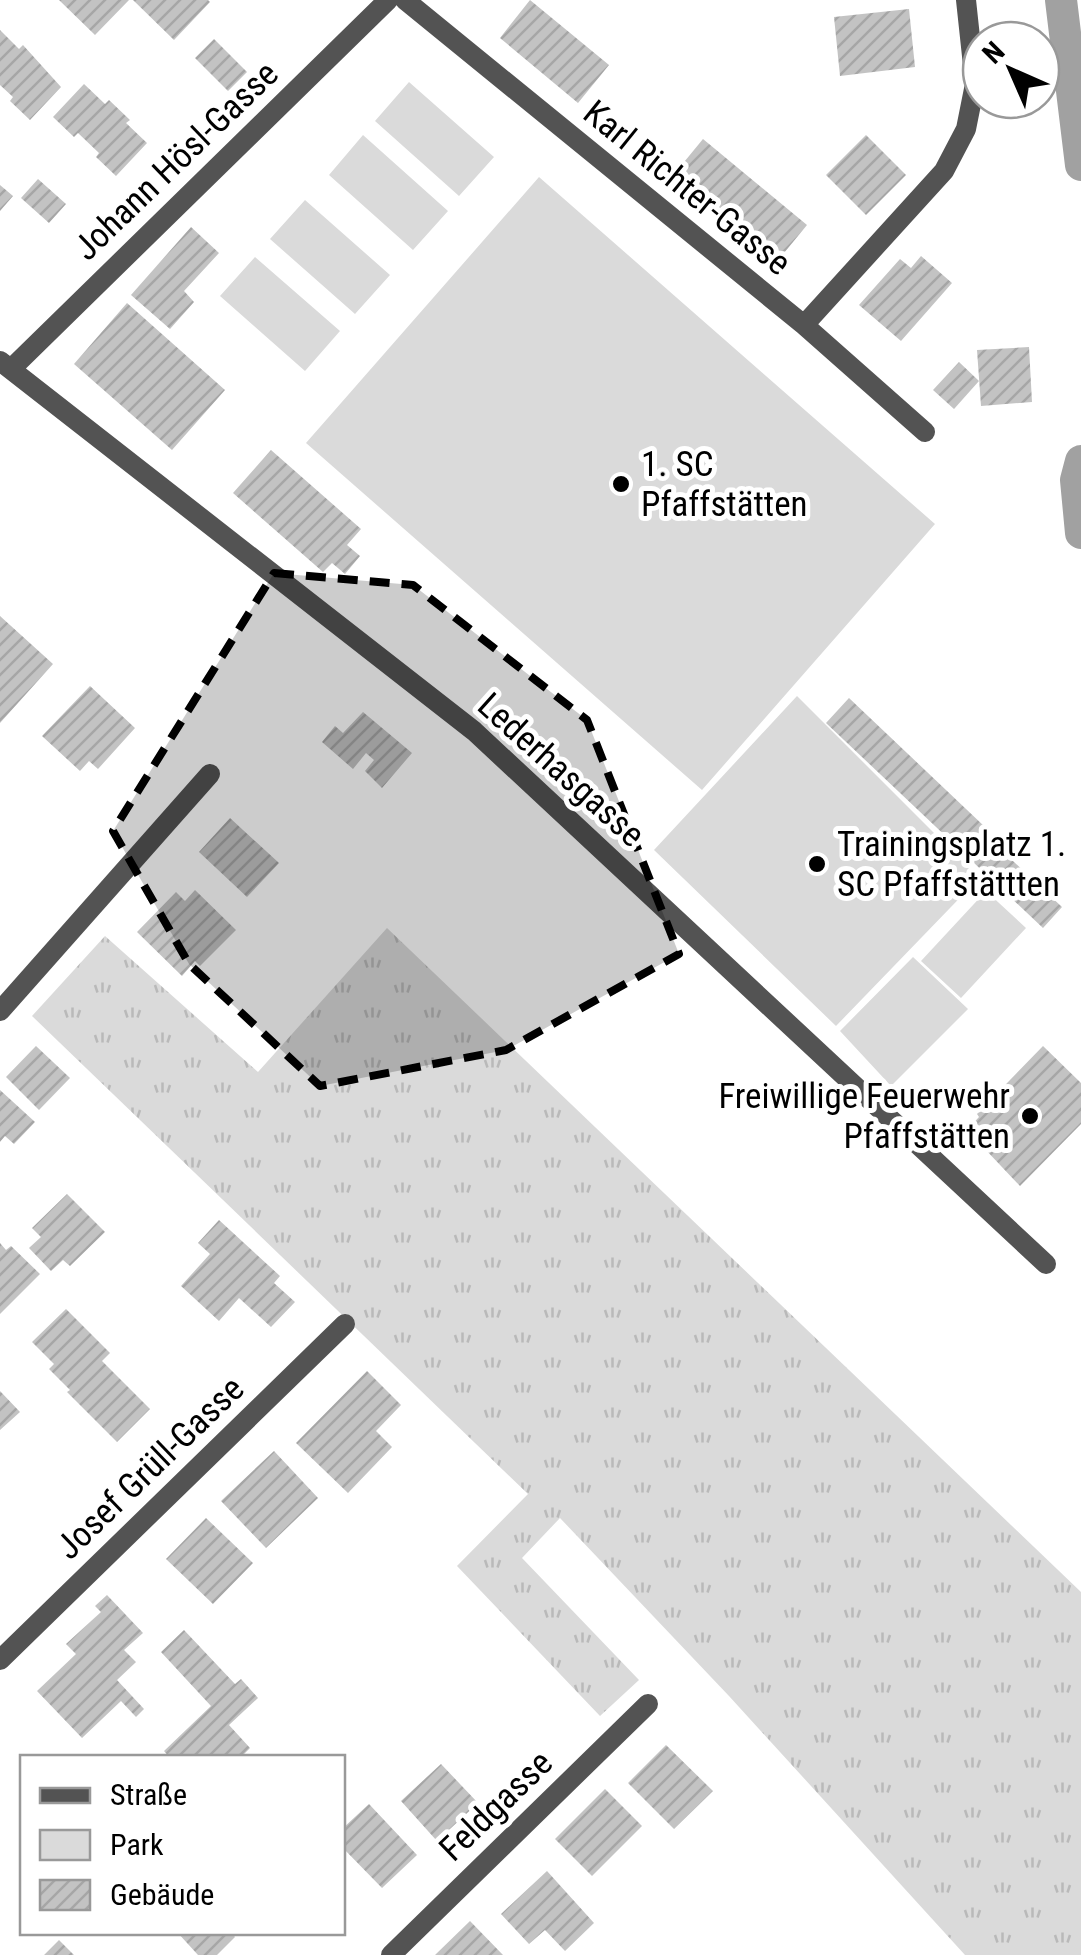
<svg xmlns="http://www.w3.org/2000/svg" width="1081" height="1955" viewBox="0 0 1081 1955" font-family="'Roboto Condensed',sans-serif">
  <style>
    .grass { fill: url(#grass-tufts) }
    .park { fill: #dadada }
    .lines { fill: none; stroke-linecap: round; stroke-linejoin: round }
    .canal { stroke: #a1a1a1; stroke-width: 32 }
    .building { fill: url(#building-hatch) }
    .street { stroke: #535353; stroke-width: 20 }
    .marked { fill: #000; fill-opacity: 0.2; stroke: #000; stroke-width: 8; stroke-dasharray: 20 12; stroke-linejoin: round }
    .poi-dot { fill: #000; stroke: #fff; stroke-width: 4 }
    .labels { text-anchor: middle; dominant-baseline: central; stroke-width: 10; stroke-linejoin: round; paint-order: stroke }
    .street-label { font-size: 35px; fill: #000; stroke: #fff }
    .poi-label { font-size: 35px; fill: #000; stroke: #fff; text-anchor: start }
  </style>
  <defs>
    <pattern id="grass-tufts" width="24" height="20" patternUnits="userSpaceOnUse" patternTransform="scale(2.5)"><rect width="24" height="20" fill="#dadada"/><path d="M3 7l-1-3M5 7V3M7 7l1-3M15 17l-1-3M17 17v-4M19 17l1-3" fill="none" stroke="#b9b9b9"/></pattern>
    <pattern id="building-hatch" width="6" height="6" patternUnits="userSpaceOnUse" patternTransform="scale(2.5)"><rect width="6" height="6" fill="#c3c3c3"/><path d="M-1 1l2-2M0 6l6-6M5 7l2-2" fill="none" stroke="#a6a6a6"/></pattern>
  </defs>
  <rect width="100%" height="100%" fill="#fff"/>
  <path class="grass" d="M387,928L1081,1592V1955H965L729,1696L560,1518L522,1558L639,1680L600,1716L457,1566L528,1494L32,1016L105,936L258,1072Z"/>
  <path class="park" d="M409,82L494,157L459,196L375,121Z
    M363,135L448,211L413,250L329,175Z
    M539,177L935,524L702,790L306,443Z
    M305,200L390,275L355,314L270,239Z
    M255,257L340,331L305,371L220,296Z
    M797,696L979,878L836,1026L654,850Z
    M986,891L1026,928L961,998L921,961Z
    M913,957L968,1009L891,1086L840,1031Z"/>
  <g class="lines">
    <path class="canal" d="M1061,0L1081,165
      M1081,461L1076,480L1081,533"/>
  </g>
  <path class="building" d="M59,0H129L95,35Z
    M133,0H208L210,2L174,40Z
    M530,0L609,65L578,103L500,38Z
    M909,9L915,67L840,76L834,17Z
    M0,30L19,49L23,45L61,87L30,120L10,101L13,97L0,85Z
    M214,39L247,72L228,91L195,58Z
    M84,84L105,104L109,100L130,120L126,123L147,143L116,176L96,157L99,153L78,133L74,137L53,117Z
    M866,135L906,175L866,215L826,175Z
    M703,139L807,225L770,270L749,253L755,246L691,193L685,199L666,184Z
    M38,179L66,204L49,223L21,198Z
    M0,185L13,196L0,211Z
    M191,227L219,253L184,291L194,302L170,329L131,295Z
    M921,256L952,283L901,341L859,305L900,259L911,268Z
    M127,303L225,390L172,450L74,364Z
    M1029,347L1032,402L981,406L977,350Z
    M959,362L979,381L954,409L933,390Z
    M271,450L361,529L347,545L360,556L345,574L332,563L323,572L233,493Z
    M0,616L53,664L0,723Z
    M90,686L135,728L98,769L89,761L80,771L42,736Z
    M849,698L985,827L981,831L1062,907L1043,928L826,723Z
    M363,712L412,753L382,788L365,771L374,760L366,753L353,769L322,742L335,726L343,733Z
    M230,818L279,863L247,897L199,852Z
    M195,890L236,930L200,966L195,961L182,976L137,932L176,892L185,901Z
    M36,1046L70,1078L39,1110L6,1077Z
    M1043,1046L1081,1083V1124L1020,1186L967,1130L979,1117L977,1114Z
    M0,1090L35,1122L14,1144L5,1136L0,1142Z
    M67,1194L105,1232L70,1266L63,1260L51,1271L29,1248L41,1237L32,1228Z
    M219,1220L280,1276L274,1283L295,1302L271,1327L239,1298L219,1321L181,1286L210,1254L198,1243Z
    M0,1243L6,1250L11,1246L40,1274L0,1314Z
    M66,1309L110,1353L102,1361L150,1409L117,1442L67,1392L70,1390L49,1369L54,1364L32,1342Z
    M367,1371L401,1405L376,1431L392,1447L348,1493L296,1443Z
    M0,1391L20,1412L0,1430Z
    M274,1451L318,1498L266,1548L221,1501Z
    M206,1518L253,1563L213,1604L166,1559Z
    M107,1595L143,1633L124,1650L136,1662L117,1680L144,1709L136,1717L121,1701L82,1738L37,1691L76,1654L66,1644L101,1612L95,1606Z
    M184,1630L235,1684L241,1679L258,1698L229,1725L250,1748L240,1758H170L164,1751L211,1706L161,1652Z
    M666,1745L713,1791L674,1829L628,1783Z
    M441,1764L478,1803L437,1841L401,1801Z
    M605,1789L642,1826L592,1876L555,1839Z
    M369,1804L417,1855L382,1888L342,1847V1829Z
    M547,1871L594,1923L565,1951L545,1930L529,1944L501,1914Z
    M470,1921L503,1955H435Z
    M177,1932H231L235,1937L217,1955H198Z
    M59,1940L74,1955H44Z"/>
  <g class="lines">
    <path class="street" d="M405,0L804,325L925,432
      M804,325L944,171L966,129L975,84L966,0
      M0,361L474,731L1046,1264
      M11,369L388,0
      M0,1011L210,774
      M0,1660L345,1324
      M391,1955L648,1704"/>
  </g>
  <path class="marked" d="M274,573L413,585L587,720L679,954L506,1050L320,1086L189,964L113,831Z"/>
  <g class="poi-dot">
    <circle cx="621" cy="484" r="10"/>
    <circle cx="817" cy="864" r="10"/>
    <circle cx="1030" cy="1116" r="10"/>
  </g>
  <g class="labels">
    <g class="street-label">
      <text transform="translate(176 161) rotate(-44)">Johann Hösl-Gasse</text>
      <text transform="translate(687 188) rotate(39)">Karl Richter-Gasse</text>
      <text transform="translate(561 770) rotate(42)">Lederhasgasse</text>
      <text transform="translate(150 1468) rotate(-44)">Josef Grüll-Gasse</text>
      <text transform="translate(496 1806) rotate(-44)">Feldgasse</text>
    </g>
    <g class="poi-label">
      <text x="641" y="464">1. SC<tspan x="641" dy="40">Pfaffstätten</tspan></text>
      <text x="837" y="844">Trainingsplatz 1.<tspan x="837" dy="40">SC Pfaffstättten</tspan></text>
      <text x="1010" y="1096" text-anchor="end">Freiwillige Feuerwehr<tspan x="1010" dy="40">Pfaffstätten</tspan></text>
    </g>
  </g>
  <rect x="20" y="1755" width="325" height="180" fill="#ffffff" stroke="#999999" stroke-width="2.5"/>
  <rect x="40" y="1788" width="50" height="15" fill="#535353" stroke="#999999" stroke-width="2.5"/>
  <text x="110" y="1805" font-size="30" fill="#000000">Straße</text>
  <rect x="40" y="1830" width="50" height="30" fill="#dadada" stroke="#999999" stroke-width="2.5"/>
  <text x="110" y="1855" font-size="30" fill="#000000">Park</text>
  <rect x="40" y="1880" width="50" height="30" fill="url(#building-hatch)" stroke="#999999" stroke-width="2.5"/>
  <text x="110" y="1905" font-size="30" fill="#000000">Gebäude</text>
  <g transform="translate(1011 70) rotate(315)"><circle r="48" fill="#ffffff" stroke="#999999" stroke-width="2.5"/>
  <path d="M0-8L18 38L0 25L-18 38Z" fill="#000000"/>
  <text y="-15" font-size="28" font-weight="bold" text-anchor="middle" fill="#000000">N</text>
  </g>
</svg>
